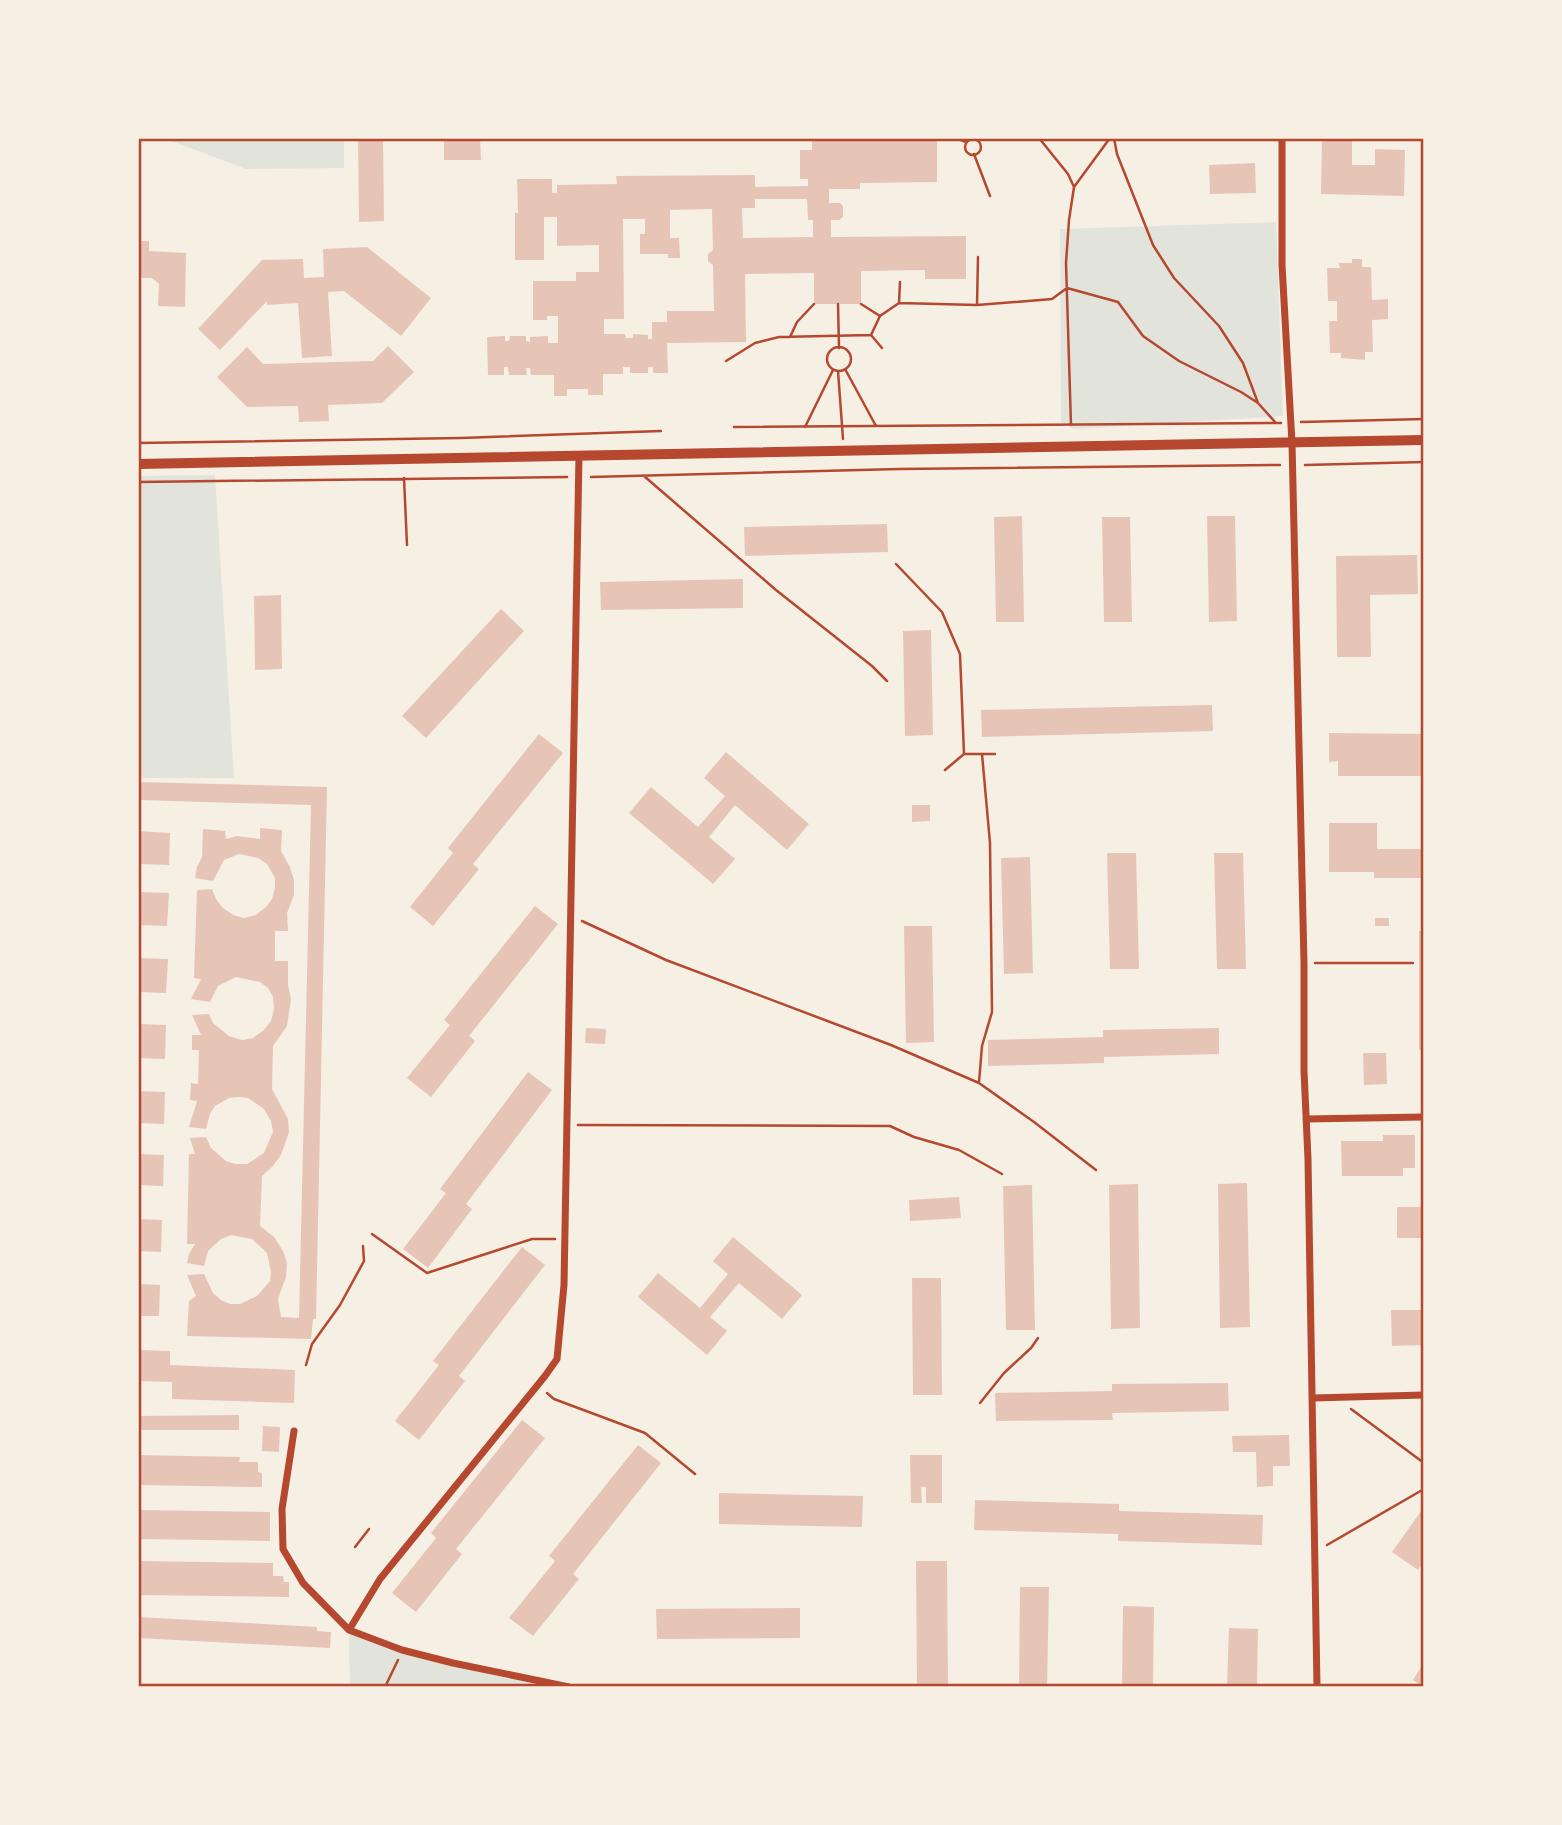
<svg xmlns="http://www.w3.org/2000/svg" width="1562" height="1825" viewBox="0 0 1562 1825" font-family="'Alegreya Sans',sans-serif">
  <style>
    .green { fill: #e2e4dc }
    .building { fill: #e6c5b7; fill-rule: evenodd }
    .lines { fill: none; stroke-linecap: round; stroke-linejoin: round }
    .path { stroke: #b5482f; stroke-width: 2.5 }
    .minor { stroke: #b5482f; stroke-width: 7 }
    .primary { stroke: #b5482f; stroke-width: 10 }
    .neatline { fill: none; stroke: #b5482f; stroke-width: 2.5 }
  </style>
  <rect width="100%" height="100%" fill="#f6efe4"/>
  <path class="green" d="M163,138H344V168L246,169Z
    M1276,222L1283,416L1074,429L1061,422L1060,229Z
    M215,475L234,778H138V476Z
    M349,1630L402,1650L567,1687H350Z"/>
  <path class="building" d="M358,138H383L384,221L359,222Z
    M444,138H480L481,160H444Z
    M812,138H937V182L860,183V189H829V203H840L843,206V217L839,220H831V237L966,236V279H925V270L861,271V304H814V273L745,274L746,342L667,343L668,373H653V367H648V373H630V367H623V374H603V395H588V389H567V396H554V375H531L530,368H526L527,375H509L508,367H504V375H488L487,337L505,336V341H509L510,336H526V341L530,342V337L548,336V343H558V316H547V320H533V281H576V272H599V245L557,246V217H544V260H515V213H518L517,179H552V193H557V185L617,184L616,176L755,175V187L808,186V179H800V150H812ZM755,199H807L808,220H813V237L743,238L742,208H755ZM712,209L713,250L708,254V261L713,265L714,311H667V322H652V339H648V335L633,334V338H626L625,334H604V319H624L623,219H645V234H640V254H668V258H680L679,238H670V210Z
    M1322,138H1352V165H1375V149L1405,150L1404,196L1321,194Z
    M1255,163L1256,193L1210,194L1209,165Z
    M138,241H149V251L186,253L185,307L158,306L159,284L152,278H138Z
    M367,247L431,298L401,336L344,291L328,292L332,356L302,358L298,303L267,305V301L220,350L198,329L262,260L303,259L304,278L324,277L323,249Z
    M1352,259H1362V267H1371L1372,300L1388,299V319L1372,320L1373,352H1365V360L1341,358V353H1330L1329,321H1337V301H1328L1327,268H1340L1339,263H1352Z
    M388,346L414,372L382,403L328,405L329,421L299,422L298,406L247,407L217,377L247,347L263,364L373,361Z
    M1022,516L1024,622H996L994,517Z
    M1207,516H1235L1237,621L1209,622Z
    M1102,517H1130L1132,622H1104Z
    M887,524L888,552L745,556L744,527Z
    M1417,555L1418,594L1370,595L1371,657H1337L1336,556Z
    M743,579V608L601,610L600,582Z
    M281,595L282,669L255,670L254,596Z
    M501,609L524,631L426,738L402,716Z
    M931,630L933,735L905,736L903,631Z
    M1212,705L1213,731L982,737L981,710Z
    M1329,733L1424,734V776H1338V761L1329,762Z
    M539,734L563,753L473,864L479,869L433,926L410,907L453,853L448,848Z
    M726,752L809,824L787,850L735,805L709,837L735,859L713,884L629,813L651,787L698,827L725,796L704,778Z
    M138,782L327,787L316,1319H313L311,1339L187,1336L189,1301L196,1296L187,1275L204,1274L213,1293L221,1300L230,1304H240L257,1296L270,1281L271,1272L267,1253L252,1239L231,1235L221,1239L208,1251L204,1266L187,1263L189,1254L195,1244H187L189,1154H195L190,1138L206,1137L211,1148L226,1161L235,1164H247L264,1153L273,1132L271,1121L264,1109L248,1098L238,1097L229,1098L215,1106L210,1114L206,1129L189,1127L197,1101L190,1100L191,1083L198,1084L199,1050H192V1035H201L192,1015L209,1014L213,1023L229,1036L242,1040L253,1038L264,1030L271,1021L274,1009L273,997L268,988L260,982L236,977L218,986L210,1002L191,999L201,979L194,978L197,890L212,889L216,899L223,908L233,915L244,918L256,915L266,907L272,899L275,888V878L267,864L258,858L239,854L224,860L213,881L195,878L197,867L202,857L203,829L225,831L226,839L237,836L260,839V828L282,830L281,851L290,867L294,880V895L287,913L288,931H275V961H288V985L291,999L287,1026L273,1046L272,1089L288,1119L289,1132L281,1155L273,1166L262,1176L260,1226L274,1237L283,1251L287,1263L286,1277L278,1299L281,1317L299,1318L311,805L138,800Z
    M912,805H930V821L912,822Z
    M1329,823H1377V849H1424V878H1374V872H1329Z
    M138,831L170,833L169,865L138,864Z
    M1107,853H1136L1139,969H1110Z
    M1214,853H1243L1246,969H1217Z
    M1030,857L1033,973L1004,974L1001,858Z
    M138,892L169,893L167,926L138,925Z
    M535,906L558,924L469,1036L475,1041L431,1097L407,1078L450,1025L444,1020Z
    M1375,918H1389V926H1375Z
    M904,926H932L934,1042L906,1043Z
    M1419,931H1424V1050H1419Z
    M138,958L168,959L166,993L138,992Z
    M138,1024L166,1025L165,1059L138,1058Z
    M586,1028L606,1029L605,1044L585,1043Z
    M1219,1028V1054L1104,1057V1063L988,1066V1040L1103,1037V1030Z
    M1363,1053H1386L1387,1084L1364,1085Z
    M528,1072L552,1090L466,1204L472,1209L428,1268L403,1249L446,1193L440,1189Z
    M138,1091L165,1092L164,1124L138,1123Z
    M1383,1135H1415V1168H1403V1176H1342L1341,1141H1383Z
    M138,1154L164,1155L163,1186L138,1185Z
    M1247,1183L1250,1327L1220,1328L1218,1184Z
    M1138,1184L1140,1328L1111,1329L1109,1185Z
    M1032,1185L1035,1330H1006L1003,1186Z
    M959,1197L961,1218L910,1221L909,1200Z
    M1397,1207H1424V1238H1397Z
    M138,1219L162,1220L161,1252L138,1251Z
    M733,1237L802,1295L782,1319L739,1283L710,1317L727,1331L707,1355L638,1297L658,1273L700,1308L728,1274L713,1261Z
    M522,1247L545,1265L459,1376L465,1381L419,1440L395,1421L439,1365L433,1361Z
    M912,1278H941L942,1395H913Z
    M138,1284L160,1285L159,1316H138Z
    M1391,1310H1424V1345L1392,1346Z
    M138,1350L170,1351V1365L295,1370L294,1403L172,1399V1382L138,1381Z
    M1228,1383L1229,1411L1112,1413L1113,1420L996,1421L995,1393L1112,1391V1384Z
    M239,1415V1430H138V1416Z
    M522,1420L545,1438L456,1549L462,1554L416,1612L392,1593L436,1538L431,1533Z
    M263,1426L280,1427L279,1452L262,1451Z
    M1289,1435L1290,1466H1273V1486L1257,1487L1256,1452H1233L1232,1436Z
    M638,1445L661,1463L573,1574L579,1579L533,1636L509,1618L555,1561L549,1556Z
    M138,1455L240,1457L239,1462H258V1472L262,1473V1487L138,1485Z
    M910,1455H942V1503H926V1487H921L922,1503H911Z
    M719,1493L863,1496L862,1527L719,1524Z
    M975,1500L1119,1504V1511L1263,1515L1262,1545L1118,1541V1534L974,1530Z
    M1424,1507V1561L1418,1570L1392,1552Z
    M138,1510L270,1512V1541L138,1539Z
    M138,1561L273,1563V1576H283L284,1582H289V1597L138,1595Z
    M916,1561H947L948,1687H917Z
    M1020,1587H1049L1047,1687H1019Z
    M1123,1606L1154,1607L1153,1687H1122Z
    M800,1608V1638L657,1639L656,1609Z
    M138,1617L317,1627V1631L331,1632L330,1648L138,1638Z
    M1229,1628L1258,1629L1257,1687H1227Z
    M1424,1663V1687H1423L1413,1680Z"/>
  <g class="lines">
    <path class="path" d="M956,138L966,142
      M1039,138L1068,174L1074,187L1069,220L1066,263L1071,425
      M1114,138L1117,154L1153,245L1174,278L1219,326L1243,363L1258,403L1276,423
      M965 147a8 8 0 1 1 16 0a8 8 0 1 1-16 0Z
      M974,154L990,196
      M1074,187L1110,138
      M899,303L977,305L1052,299L1067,288L1118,302L1143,336L1179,361L1241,392L1258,403
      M838,304L839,348
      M861,304L880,316L871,335
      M977,305L978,257
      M880,316L899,303L900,282
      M790,337L797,322L814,304
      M827 359a12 12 0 1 1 24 0a12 12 0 1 1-24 0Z
      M726,361L755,343L779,337L871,335L882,348
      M845,369L876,426
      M838,371L843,439
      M1301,422L1424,419
      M734,427L1281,423
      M805,427L833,370
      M138,443L461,438L661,431
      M1305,465L1424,462
      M644,476L776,590L872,666L887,681
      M591,477L899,469L1280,465
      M404,478L407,545
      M138,482L567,477
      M896,564L942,612L960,654L964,754H982L990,843L992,1012L982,1046L979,1082
      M982,754H995
      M945,770L964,754
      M582,921L666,960L891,1045L979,1083L1034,1122L1096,1170
      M1315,963H1413
      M578,1125L890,1126L914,1137L959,1150L1002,1174
      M372,1234L427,1273L532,1239H555
      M306,1365L312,1344L340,1305L364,1261L363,1246
      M547,1393L554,1399L645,1433L695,1474
      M980,1403L1004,1373L1031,1348L1038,1338
      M1351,1409L1424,1463
      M1327,1545L1424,1489
      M355,1547L369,1529
      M385,1687L398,1660"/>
    <path class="minor" d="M1282,138V265L1292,443L1304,963V1071L1308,1159L1317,1687
      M1306,1119L1424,1117
      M1313,1398L1424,1395
      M294,1431L282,1509L283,1549L303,1583L349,1630L402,1650L453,1663L569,1687
      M349,1630L380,1579L545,1376L557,1359L564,1285L579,455"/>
    <path class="primary" d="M138,464L1424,440"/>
  </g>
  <rect width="1562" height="1825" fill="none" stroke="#f6efe4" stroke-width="280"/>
  <rect x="140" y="140" width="1282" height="1545" class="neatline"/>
</svg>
